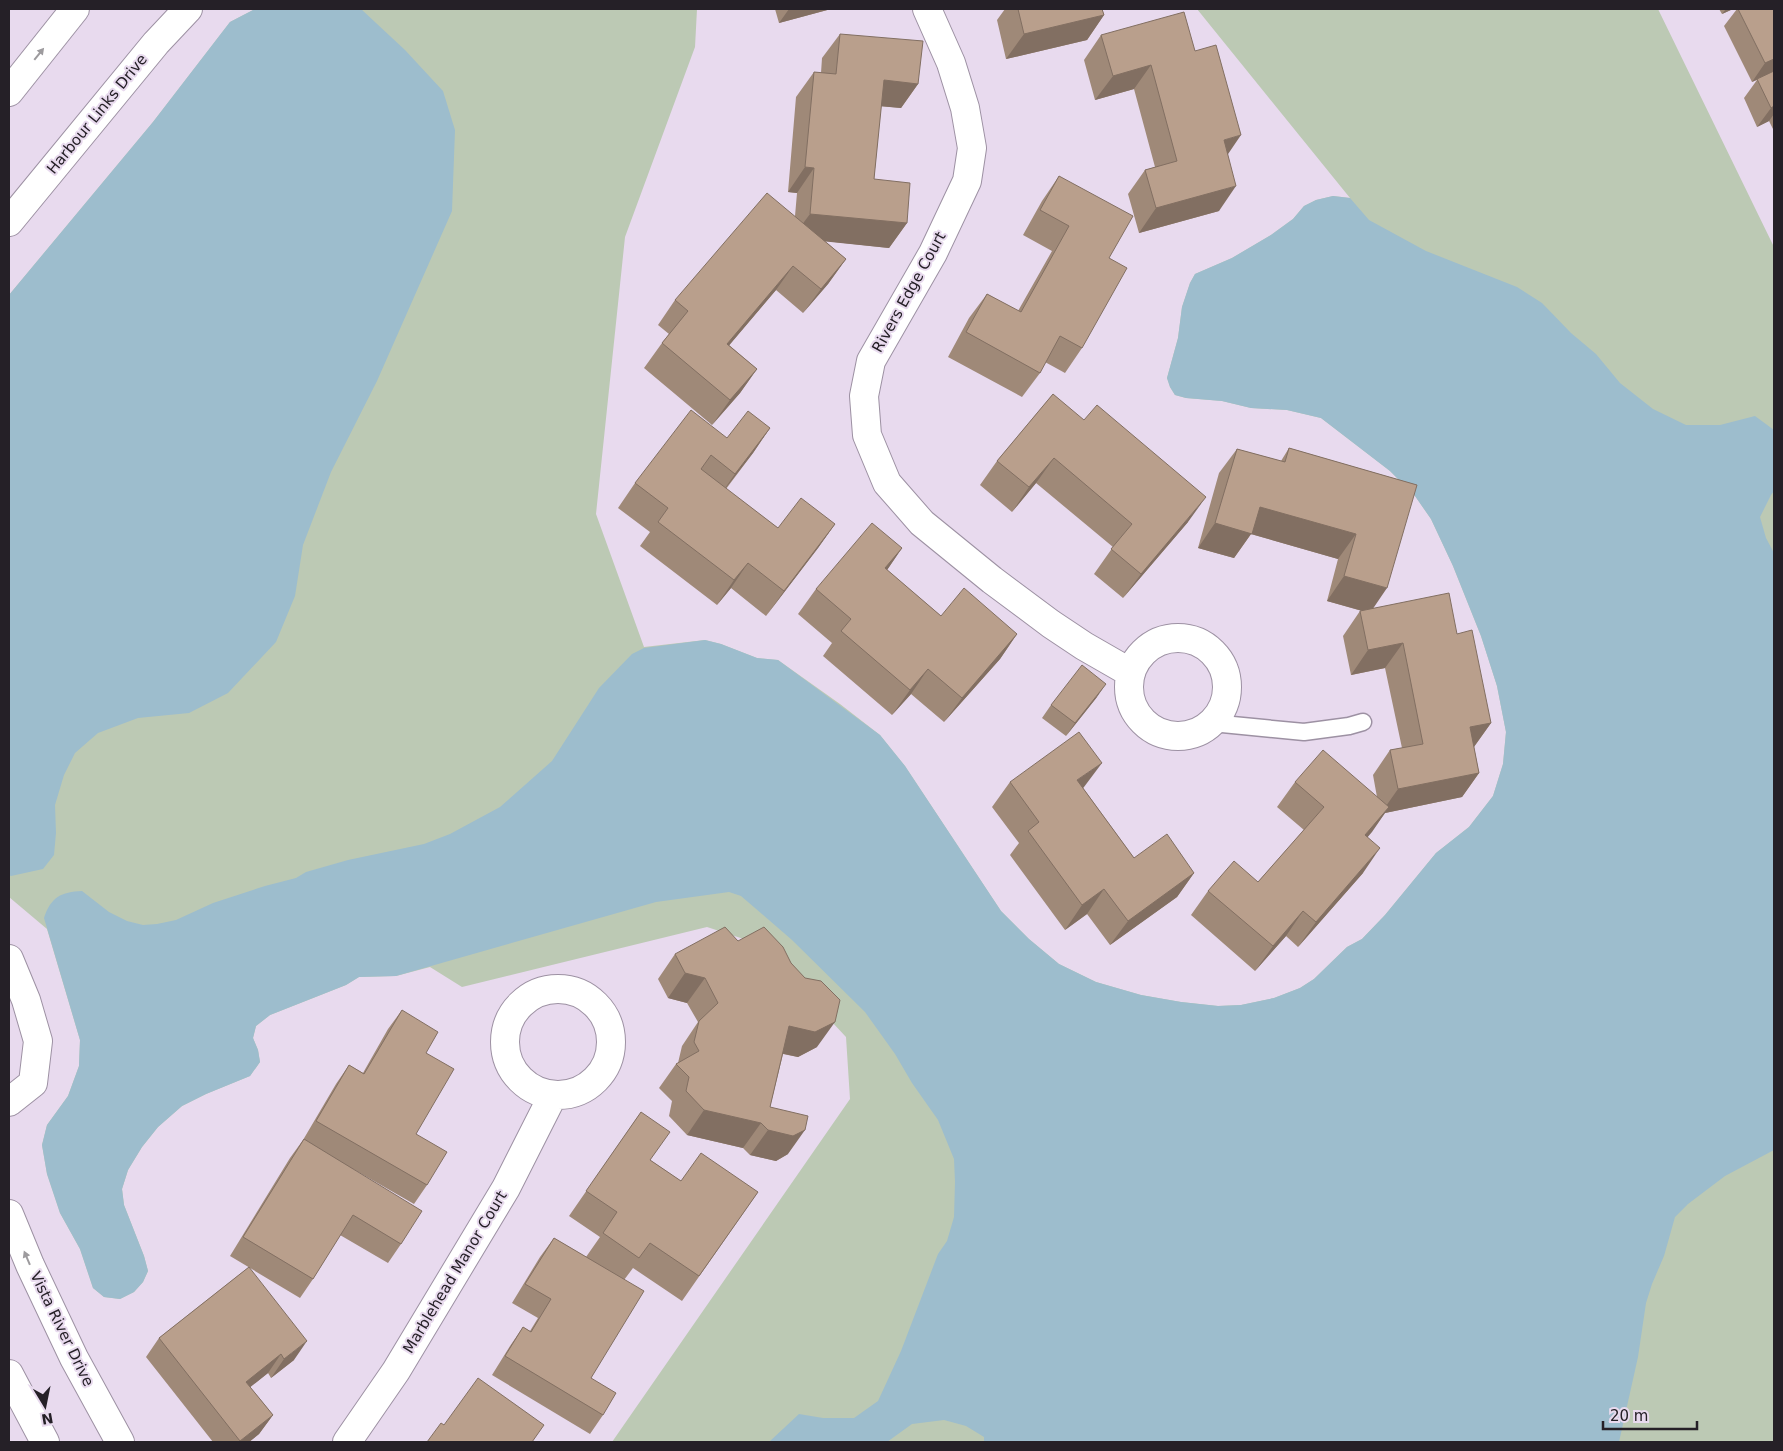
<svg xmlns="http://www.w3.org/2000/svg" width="1783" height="1451" viewBox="0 0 1783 1451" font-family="'DejaVu Sans',sans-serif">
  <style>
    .green { fill: #bcc9b4 }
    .water { fill: #9dbdcd }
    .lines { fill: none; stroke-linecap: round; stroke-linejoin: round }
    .lane-casing { stroke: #9d91a3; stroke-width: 19 }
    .street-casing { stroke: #9d91a3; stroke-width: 30 }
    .secondary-casing { stroke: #9d91a3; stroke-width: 30 }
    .lane { stroke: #fff; stroke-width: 16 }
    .street { stroke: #fff; stroke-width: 28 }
    .secondary { stroke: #fff; stroke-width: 28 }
    .wall { fill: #9f8978 }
    .shaded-wall { fill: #826f62 }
    .building { fill: #b99f8c; stroke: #826f62 }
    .oneway { fill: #9d9b9e }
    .labels { text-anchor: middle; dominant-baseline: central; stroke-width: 4; stroke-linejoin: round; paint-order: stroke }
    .street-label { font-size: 15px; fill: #252027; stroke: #e8daee }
  </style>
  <rect width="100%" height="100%" fill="#e8daee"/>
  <path class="green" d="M255,9H697L695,47L625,237L596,514L644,647L705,640L721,644L757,658L778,660L840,704L880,735L905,766L1001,911L1029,939L1059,964L1096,982L1141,995L1181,1002L1218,1006L1241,1005L1274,998L1300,988L1314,979L1347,947L1362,939L1385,915L1436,853L1469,827L1493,796L1503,764L1506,732L1497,686L1481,636L1453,566L1431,519L1415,496L1390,471L1321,418L1287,410L1251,408L1222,401L1186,398L1175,395L1170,387L1167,378L1178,338L1182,307L1190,283L1195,274L1232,258L1271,235L1293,219L1304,206L1316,200L1333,196L1350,198L1197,9H1658L1774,247V1442H612L850,1099L846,1037L759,944L707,927L462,987L430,967L396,976L359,977L346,985L270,1015L256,1026L253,1038L258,1050L260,1062L250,1076L206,1094L182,1106L158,1127L142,1147L128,1170L122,1189L124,1205L144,1256L148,1271L143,1282L134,1292L120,1299L104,1297L93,1288L80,1249L60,1213L47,1174L42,1145L47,1125L68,1096L79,1066L80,1040L47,929L9,897V295L153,122L230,22Z"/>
  <path class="water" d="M255,9H361L405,50L443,91L455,130L452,211L377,381L331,472L303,545L295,596L276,642L228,693L189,713L138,718L98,733L75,753L64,775L55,805L56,833L54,855L43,869L11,876L9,875V295L153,122L230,22Z
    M1333,196L1350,198L1369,220L1426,251L1517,287L1542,303L1571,333L1596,354L1620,383L1653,409L1686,425H1720L1755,416L1774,430V491L1771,495L1760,517L1766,538L1774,553V1150L1725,1176L1688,1204L1675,1217L1664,1256L1652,1284L1646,1303L1638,1357L1619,1442H984V1437L966,1426L944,1420L912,1424L887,1442H769L799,1414L823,1418H854L878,1401L901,1351L938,1254L947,1241L954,1217L955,1182L954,1159L938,1120L912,1083L895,1054L865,1012L792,940L741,896L729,892L656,902L396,976L359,977L346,985L270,1015L256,1026L253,1038L258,1050L260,1062L250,1076L206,1094L182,1106L158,1127L142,1147L128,1170L122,1189L124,1205L144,1256L148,1271L143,1282L134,1292L120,1299L104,1297L93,1288L80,1249L60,1213L47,1174L42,1145L47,1125L68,1096L79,1066L80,1040L44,918C51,897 61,892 82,891L109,912L127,921L143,925L157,924L176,920L213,903L265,886L296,878L306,872L348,860L424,844L450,834L500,807L552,761L599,688L632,654L644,648L705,640L721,644L757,658L778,660L880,735L905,766L1001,911L1029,939L1059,964L1096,982L1141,995L1181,1002L1218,1006L1241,1005L1274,998L1300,988L1314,979L1347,947L1362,939L1385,915L1436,853L1469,827L1493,796L1503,764L1506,732L1497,686L1481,636L1453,566L1431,519L1415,496L1390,471L1321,418L1287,410L1251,408L1222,401L1186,398L1175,395L1170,387L1167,378L1178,338L1182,307L1190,283L1195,274L1232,258L1271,235L1293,219L1304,206L1316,200Z"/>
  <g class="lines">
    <defs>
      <path id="lane" d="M1212,723L1304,732L1349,726L1363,722"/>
      <path id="street" d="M927,9L951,63L965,108L972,148L967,181L933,253L871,361L864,396L867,435L887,483L922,523L992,580L1051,624L1084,646L1131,673
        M9,222L156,43L188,9
        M1129 687a49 49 0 1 1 98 0a49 49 0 1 1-98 0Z
        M9,959L26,1000L38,1041L33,1083L9,1102
        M505 1042a53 53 0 1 1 106 0a53 53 0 1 1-106 0Z
        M9,1214L30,1265L74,1358L120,1442
        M9,1374L45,1442
        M347,1442L396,1371L506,1188L553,1095"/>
      <path id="secondary" d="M9,92L75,9"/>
    </defs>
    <use href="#lane" class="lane-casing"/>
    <use href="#street" class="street-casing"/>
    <use href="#secondary" class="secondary-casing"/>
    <use href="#lane" class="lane"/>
    <use href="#street" class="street"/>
    <use href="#secondary" class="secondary"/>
  </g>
  <path class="wall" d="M775,9H831L779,23Z
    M1005,9H1102L1104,15L1087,40L1006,59L997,20Z
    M1719,9H1733L1722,14Z
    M1737,9H1774V131L1769,121L1757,127L1744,98L1757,80L1752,82L1724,26Z
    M840,34L918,84L901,108L881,106L874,179L907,223L889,248L825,241L846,259L828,284L803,313L776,290L729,345L757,369L740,393L712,425L644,368L662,343L669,334L658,325L675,300L795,216L797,193L788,192L796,97L814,72L821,73L822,58Z
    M1101,35L1195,51L1228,155L1219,211L1139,233L1128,194L1145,170L1155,167L1134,89L1095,100L1084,60Z
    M1059,176L1109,258L1082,348L1065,373L1045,362L1040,373L1022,397L948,357L969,318L987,294L1018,311L1052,251L1023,235L1042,201Z
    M1053,394L1188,522L1123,598L1094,574L1113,547L1036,483L1012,512L980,485L997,461Z
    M770,428L753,453L726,489L778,528L835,524L818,548L766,616L731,588L717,605L640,546L650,532L618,508L635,483L727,438Z
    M1289,448L1417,485L1373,608L1457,634L1491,723L1474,747L1479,773L1462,797L1385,813L1367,837L1363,873L1298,947L1286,936L1255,971L1191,915L1208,891L1258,882L1304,830L1277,807L1295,782L1377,797L1373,775L1390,750L1402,748L1385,668L1351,675L1343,636L1360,611H1362L1327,601L1338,559L1251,534L1234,558L1198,548L1219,473L1237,449L1281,461Z
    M902,548L887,570L941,616L1017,634L1000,659L944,722L911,694L892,715L823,656L832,643L798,614L816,589Z
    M1097,697L1066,736L1042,718L1051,705Z
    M1010,782L1084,787L1083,788L1134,858L1194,873L1177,897L1110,945L1087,914L1065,930L1010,855L1019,843L992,807Z
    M675,954L817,1047L798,1057L783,1054L770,1107L788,1154L776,1161L750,1155L743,1148L687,1135L669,1116L672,1101L659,1088L676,1064L678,1063L682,1046L698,1022L687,1003L668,998L658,979Z
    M402,1010L426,1053L416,1134L427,1185L414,1204L353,1169L401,1244L388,1263L340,1235L313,1279L300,1298L230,1256L290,1158L303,1140L336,1084L349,1065L363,1073L388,1029Z
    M641,1112L650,1160L681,1181L758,1192L682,1301L633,1268L624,1280L591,1378L603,1415L590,1434L492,1375L510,1346L523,1327L530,1331L538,1318L512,1303L540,1257L554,1238L586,1257L600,1237L569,1216Z
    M249,1267L294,1360L271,1378L268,1373L250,1387L273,1415L259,1434L249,1442H213L146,1357L159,1338Z"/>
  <path class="shaded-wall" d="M789,9H831L779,23Z
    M1726,9H1733L1722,14Z
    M1104,15L1087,40L1006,59L1024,34Z
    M1774,59V71L1752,82L1765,63Z
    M1151,65L1134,89L1095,100L1113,76Z
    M884,80L918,84L901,108L866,105Z
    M1774,106V114L1769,121L1757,127L1771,108Z
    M1241,135L1224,160V140Z
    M805,167L814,168L797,193L788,192Z
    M1236,186L1219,211L1139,233L1156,208Z
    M810,214L907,223L889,248L792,238Z
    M846,259L828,284L803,313L821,289Z
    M793,266L776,290L710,368L727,344Z
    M757,369L740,393L712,425L730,400Z
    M770,428L753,453L718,498L735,474Z
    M1054,458L1036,483L1012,512L1029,487Z
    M1206,497L1188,522L1123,598L1141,574Z
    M1260,507L1356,534L1338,559L1251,534L1234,558L1198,548L1215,523Z
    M835,524L818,548L766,616L784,591Z
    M902,548L885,573V568Z
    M748,563L731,588L717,605L734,580Z
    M1344,576L1387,588L1370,613L1327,601Z
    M1017,634L1000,659L944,722L962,698Z
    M1403,643L1385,668L1351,675L1368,650Z
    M928,669L911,694L892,715L910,690Z
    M1106,684L1097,697L1066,736L1075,723Z
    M1491,723L1473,748L1470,727Z
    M1102,763L1084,787L1060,805L1077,780Z
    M1479,773L1462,797L1385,813L1372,832L1348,860L1398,789Z
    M1380,848L1363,873L1298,947L1316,922Z
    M1194,873L1177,897L1110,945L1128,921Z
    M1104,889L1087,914L1065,930L1082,905Z
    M1303,911L1286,936L1255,971L1273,946Z
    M685,973L705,978L687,1003L668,998Z
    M835,1022L817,1047L798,1057L771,1051L789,1026Z
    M704,1110L761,1123L743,1148L687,1135Z
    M768,1130H805L788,1154L776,1161L750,1155Z
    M307,1341L294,1360L271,1378L284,1359Z
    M281,1354L268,1373L233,1401L246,1382Z
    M273,1415L259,1434L249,1442H239Z"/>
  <path class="building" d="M1018,9H1102L1104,15L1024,34Z
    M1738,9H1774V59L1765,63Z
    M1184,12L1195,51L1216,45L1241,135L1224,140L1236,186L1156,208L1145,170L1177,161L1151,65L1113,76L1101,35Z
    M840,34L923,41L918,84L884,80L874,179L910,183L907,223L810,214L814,168L805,167L814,72L836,74Z
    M1774,71V106L1771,108L1757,79Z
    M1059,176L1133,216L1109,258L1127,268L1082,348L1060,336L1040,373L966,332L987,294L1021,312L1069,226L1040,210Z
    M767,193L846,259L821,289L793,266L727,344L757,369L730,400L662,343L688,311L675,300Z
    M1053,394L1084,420L1097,405L1206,497L1141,574L1111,549L1132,524L1054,458L1029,487L997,461Z
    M691,410L727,438L748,411L770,428L735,474L711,455L701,469L778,528L801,498L835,524L784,591L748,563L734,580L658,522L668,508L635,483Z
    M1289,448L1417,485L1387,588L1344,576L1356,534L1260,507L1252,534L1215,523L1237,449L1285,462Z
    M872,523L902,548L885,568L941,616L964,588L1017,634L962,698L928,669L910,690L841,631L851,619L816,589Z
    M1449,593L1457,634L1472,630L1491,723L1470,727L1479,773L1398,789L1390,750L1423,744L1403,643L1368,650L1360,611Z
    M1082,665L1106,684L1075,723L1051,705Z
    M1079,732L1102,763L1077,780L1134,858L1167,834L1194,873L1128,921L1104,889L1082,905L1028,831L1039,822L1010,782Z
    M1323,750L1389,807L1365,835L1380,848L1316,922L1303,911L1273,946L1208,891L1234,861L1258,882L1324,807L1295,782Z
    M725,927L738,941L764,927L783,947L791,963L805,978L821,981L840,1000L835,1022L815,1032L789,1026L770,1107L808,1116L805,1130L793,1136L768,1130L761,1123L704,1110L686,1091L689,1077L676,1064L699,1051L694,1042L699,1021L718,1003L705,978L685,973L675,954Z
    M402,1010L438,1032L426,1053L454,1069L416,1134L447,1152L427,1185L316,1121L349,1065L364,1074Z
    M641,1112L670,1132L650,1160L681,1181L701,1153L758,1192L699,1276L650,1243L639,1258L603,1233L617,1212L586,1191Z
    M304,1139L422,1211L401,1244L353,1215L313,1279L243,1237Z
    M554,1238L644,1291L591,1378L616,1393L603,1415L505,1356L523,1327L531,1332L551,1299L525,1284Z
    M249,1267L307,1341L284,1359L281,1354L246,1382L273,1415L240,1441L159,1338Z
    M478,1378L544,1425L532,1442H427L441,1423L444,1425Z"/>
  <defs><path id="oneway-solid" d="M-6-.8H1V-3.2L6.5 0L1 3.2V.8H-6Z" transform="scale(1.25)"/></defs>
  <g class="oneway">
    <use href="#oneway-solid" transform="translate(39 54) rotate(-51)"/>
    <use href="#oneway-solid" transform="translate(27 1258) rotate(-113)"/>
  </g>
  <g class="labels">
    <g class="street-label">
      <text transform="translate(97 114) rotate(-51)">Harbour Links Drive</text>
      <text transform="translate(909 292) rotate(-61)">Rivers Edge Court</text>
      <text transform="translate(455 1272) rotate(-59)">Marblehead Manor Court</text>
      <text transform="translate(62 1329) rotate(64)">Vista River Drive</text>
    </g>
  </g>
  <rect width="1783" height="1451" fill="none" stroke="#252027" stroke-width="20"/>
  <g transform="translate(45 1406) rotate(170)" stroke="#e8daee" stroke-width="4" paint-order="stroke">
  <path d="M0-4L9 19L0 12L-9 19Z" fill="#252027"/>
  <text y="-8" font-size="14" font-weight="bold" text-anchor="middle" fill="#252027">N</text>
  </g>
  <path d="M1603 1421v8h94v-8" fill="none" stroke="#252027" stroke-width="2.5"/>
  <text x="1610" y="1421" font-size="15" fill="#252027" stroke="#e8daee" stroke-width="4" paint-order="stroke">20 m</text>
</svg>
